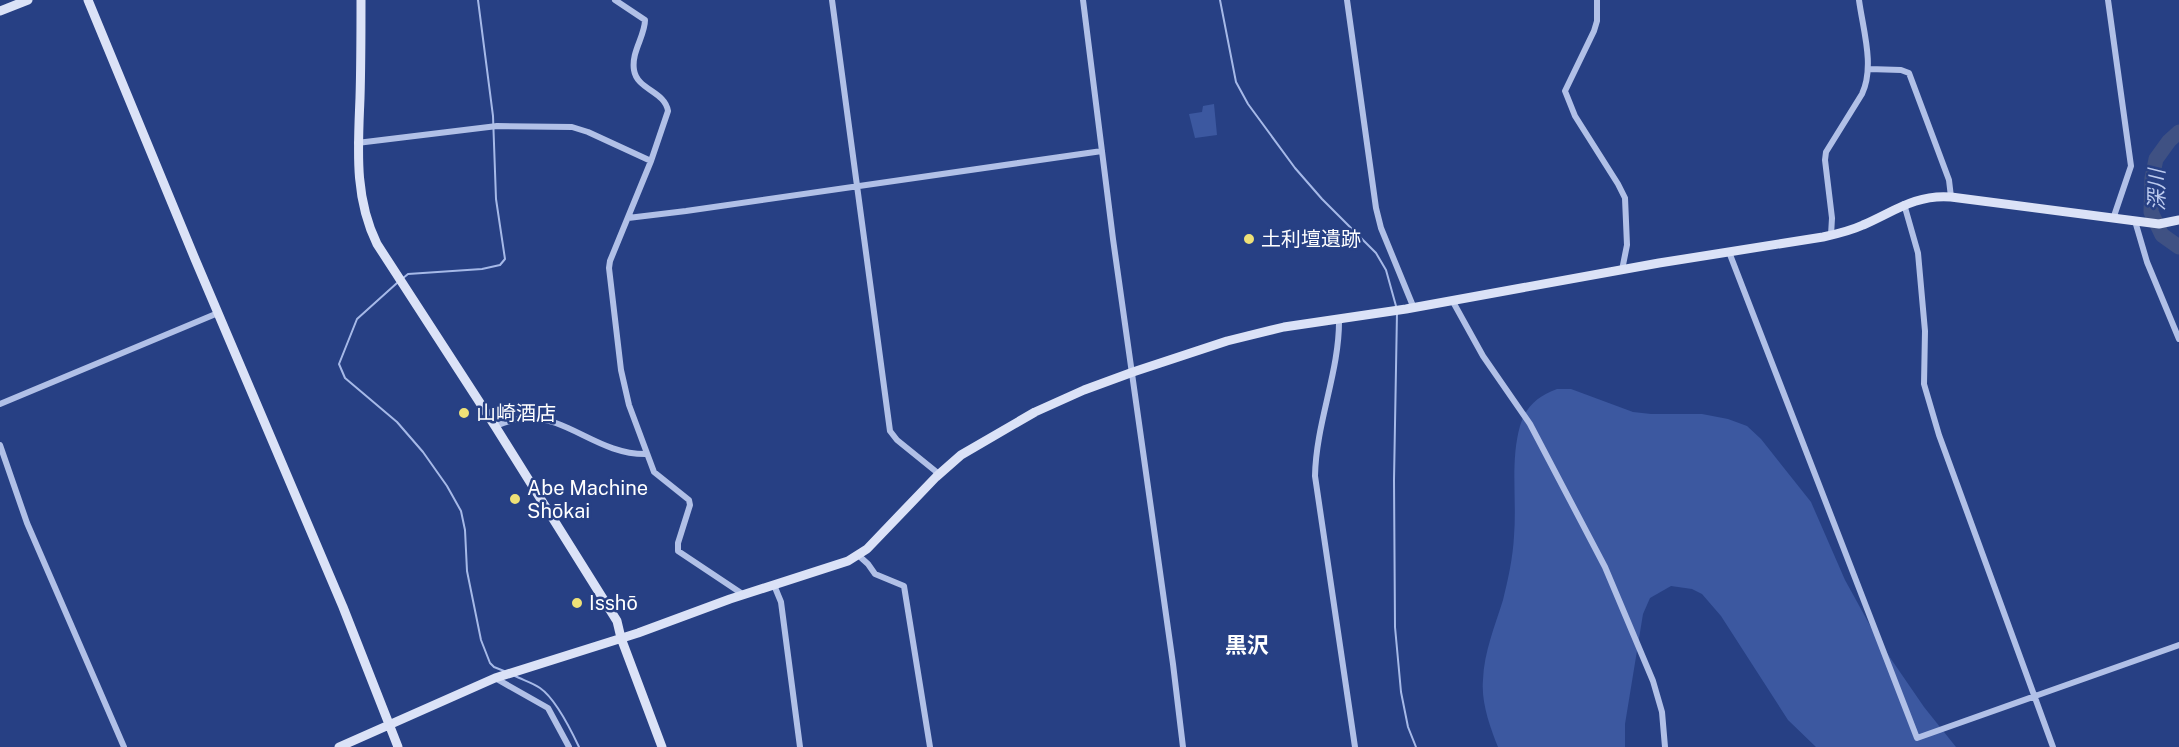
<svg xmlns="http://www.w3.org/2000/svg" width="2179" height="747" viewBox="0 0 2179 747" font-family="'Public Sans','Noto Sans JP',sans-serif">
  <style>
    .green { fill: #3c58a0 }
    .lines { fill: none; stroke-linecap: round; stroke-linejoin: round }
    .stream { stroke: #a6b9e8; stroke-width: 2 }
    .river { stroke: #3f5183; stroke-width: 15 }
    .street { stroke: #b1c0e7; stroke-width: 6 }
    .secondary { stroke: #dbe2f7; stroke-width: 9 }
    .poi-dot { fill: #efe177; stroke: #274084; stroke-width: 2 }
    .labels { text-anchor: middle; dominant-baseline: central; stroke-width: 5; stroke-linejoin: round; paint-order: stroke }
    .poi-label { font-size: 20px; fill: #fff; stroke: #274084; text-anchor: start }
    .water-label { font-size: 21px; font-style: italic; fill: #bdcbef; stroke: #274084 }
    .quarter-label { font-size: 22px; font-weight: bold; fill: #fff; stroke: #274084 }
  </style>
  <rect width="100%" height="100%" fill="#274084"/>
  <path class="green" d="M1214,104L1217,135L1195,138L1189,114L1202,112L1203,106Z
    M1557,389H1571L1633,412L1651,414H1702L1728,419L1747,426L1761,439L1811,502L1845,580L1878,640L1924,707L1956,747H1816L1788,720L1721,616L1702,594L1692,589L1671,586L1650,598L1643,614L1625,724V747H1498C1490,727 1481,702 1483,680C1484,652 1495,626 1503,600C1508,580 1513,557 1514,536C1517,500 1510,462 1520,426C1526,406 1538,396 1557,389Z"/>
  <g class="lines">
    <path class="stream" d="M1220,0L1236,82L1248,104L1295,168L1322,199L1376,253L1386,270L1396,306
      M402,279L408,274L482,269L500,265L505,259L496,199L493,116L478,0
      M397,283L357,319L339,364L345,378L397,422L423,452L447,486L461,511L465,530L467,571L481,640L490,663L494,667L504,671
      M1397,312L1394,480L1395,627L1401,692L1408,727L1416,747
      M515,676C523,680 533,683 540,688C556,699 571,730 579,747"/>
    <path class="river" d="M2179,132L2169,141L2156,159L2152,178L2151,212L2162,235L2179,247"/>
    <path class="street" d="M615,0L645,20C645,36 631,52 634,70C637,90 665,91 668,111L651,161L610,261L609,268L621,370L629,405L654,472L689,500L690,505L678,543V551L744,595
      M832,0L890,431L897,440L939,474
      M1083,0L1113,239L1173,664L1183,747
      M1347,0L1376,208L1381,228L1413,306
      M1597,0V21L1594,31L1565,91L1575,116L1618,184L1625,198L1627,245L1622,270
      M2108,0L2131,166L2113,219
      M1869,69L1901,70L1909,73L1949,180L1951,197
      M357,143L497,126L572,127L588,132L651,161
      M1904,204L1918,253L1925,331L1924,384L1939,435L2053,747
      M628,218L686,211L1102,151
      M2135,221L2147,262L2179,339
      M1831,235L1832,218L1825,160L1826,152L1862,94C1875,66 1863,30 1859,0
      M1729,252L1917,738L2179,645
      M1452,300L1483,356L1530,424L1605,567L1653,681L1662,712L1665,747
      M1339,318C1340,371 1316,422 1315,476L1355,747
      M0,404L218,313
      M495,426C506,422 516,418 527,418C569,417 599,455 647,454
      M0,445L27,523L124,747
      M858,555L868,564L875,574L904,586L930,747
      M774,585L781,602L800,747
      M495,678L548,708L569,747"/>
    <path class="secondary" d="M88,0L195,259L343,607L398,747
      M361,0C361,33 361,65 360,98C358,149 354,197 377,244L495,426L617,621L621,638L662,747
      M0,11L28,0
      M339,747L495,678L638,633L730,599L848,561L867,549L936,477L961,455L1035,412L1084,390L1133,372L1227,341L1284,327L1406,309L1659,263L1823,237C1837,234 1850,231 1863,225C1893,212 1916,194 1951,197L2159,224L2179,220"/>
  </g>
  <g class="poi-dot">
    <circle cx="1249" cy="239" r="6"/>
    <circle cx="464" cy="413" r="6"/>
    <circle cx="515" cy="499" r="6"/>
    <circle cx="577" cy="603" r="6"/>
  </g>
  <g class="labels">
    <g class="poi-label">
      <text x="1261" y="239">土利壇遺跡</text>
      <text x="476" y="413">山崎酒店</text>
      <text x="527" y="488">Abe Machine<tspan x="527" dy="23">Shōkai</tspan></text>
      <text x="589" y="603">Isshō</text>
    </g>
    <g class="water-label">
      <text transform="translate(2156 190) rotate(-90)">深川</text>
    </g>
    <g class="quarter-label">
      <text x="1247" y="645">黒沢</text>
    </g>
  </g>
</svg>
